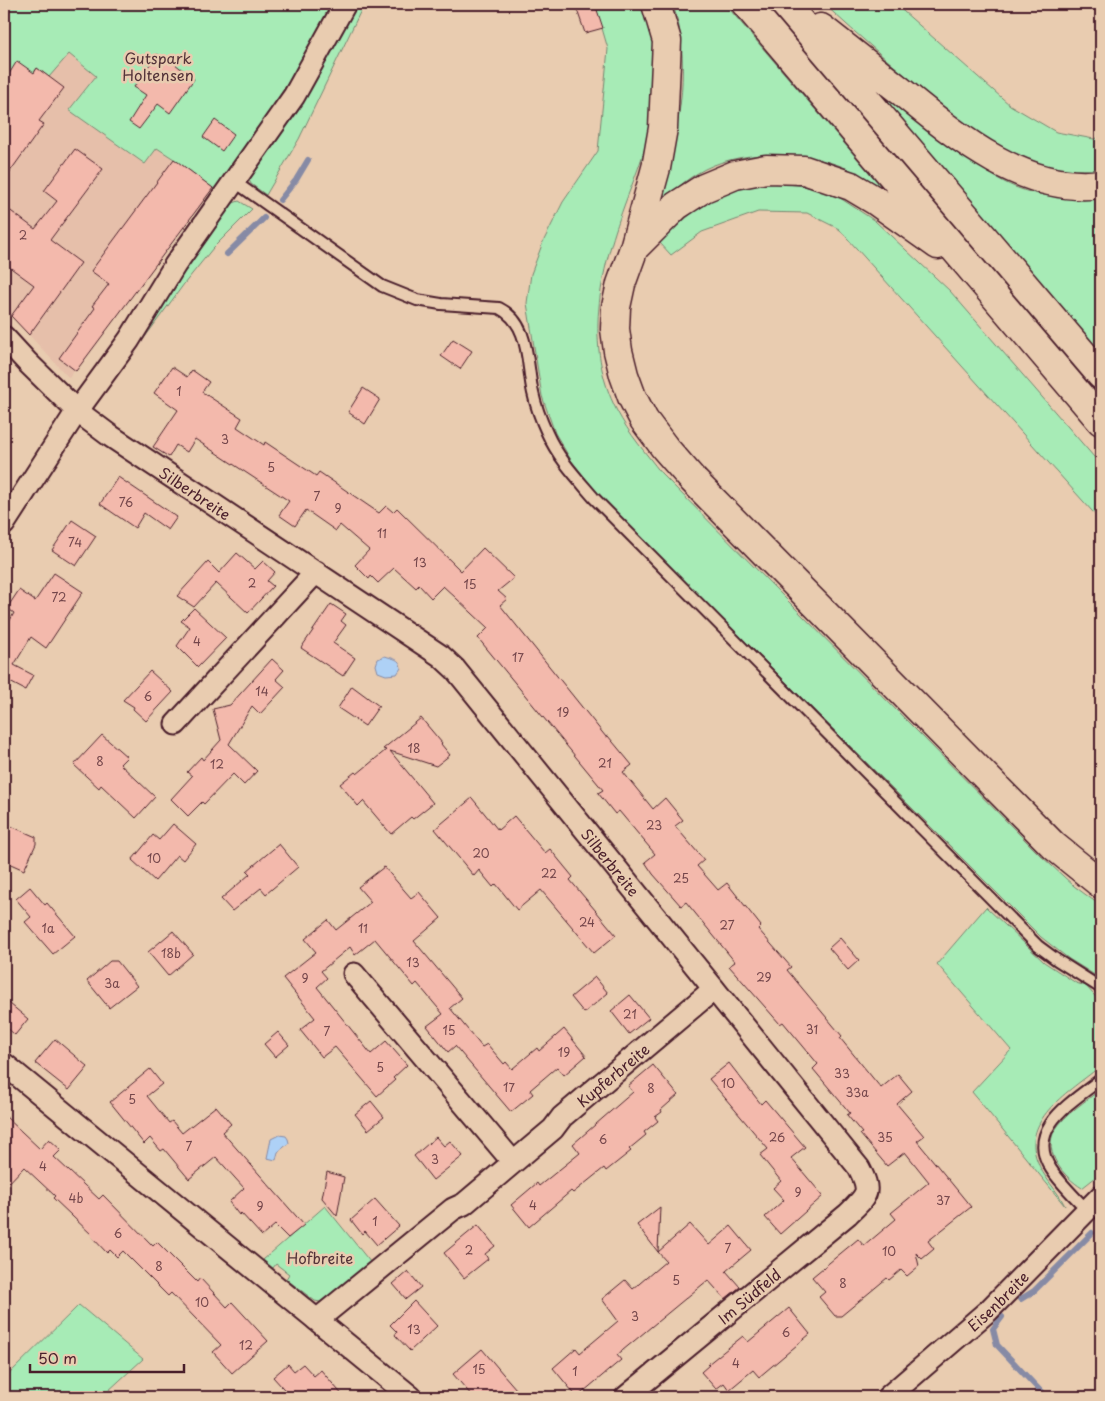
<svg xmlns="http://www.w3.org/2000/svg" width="1105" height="1401" viewBox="0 0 1105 1401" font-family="'Playpen Sans',sans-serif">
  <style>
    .built { fill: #e6bfaa }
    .green { fill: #a7ebb6; stroke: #788570 }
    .water { fill: #aed1f6; stroke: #868aa5 }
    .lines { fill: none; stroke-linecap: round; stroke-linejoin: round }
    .stream { stroke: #868aa5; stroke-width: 6 }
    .building { fill: #f3b9ac; stroke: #4a1f2b }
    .service-casing { stroke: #4a1f2b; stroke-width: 14 }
    .minor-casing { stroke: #4a1f2b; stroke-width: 25 }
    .trunk-casing { stroke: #4a1f2b; stroke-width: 31 }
    .service { stroke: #e9ccb0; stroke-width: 10 }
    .minor { stroke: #e9ccb0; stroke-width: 21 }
    .trunk { stroke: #e9ccb0; stroke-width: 28 }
    .labels { text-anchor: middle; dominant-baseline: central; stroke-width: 5; stroke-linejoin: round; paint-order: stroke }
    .number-label { font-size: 12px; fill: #74464b }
    .park-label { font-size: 15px; fill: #533339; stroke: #e9ccb0 }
    .street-label { font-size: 15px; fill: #4a1f2b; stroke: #e9ccb0 }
  </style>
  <rect width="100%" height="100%" fill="#e9ccb0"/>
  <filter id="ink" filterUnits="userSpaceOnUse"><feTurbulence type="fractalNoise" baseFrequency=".02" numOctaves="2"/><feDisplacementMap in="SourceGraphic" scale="10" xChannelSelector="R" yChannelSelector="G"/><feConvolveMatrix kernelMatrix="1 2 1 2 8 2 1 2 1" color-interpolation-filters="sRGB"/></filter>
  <g filter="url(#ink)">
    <path class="built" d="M4,4H74L96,76L69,109L145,164L156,148L174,159L213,188L69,378L4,308Z"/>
    <path class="green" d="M4,4H332L299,66L217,191L174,159L157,148L145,164L69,110L96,76L69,54L49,77L37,68L18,94L4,83Z
      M353,4H364L299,139L266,195L251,184L248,178L334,46Z
      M595,4H644C649,19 655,39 655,55C655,69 653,83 652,97C651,108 651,120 649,131C644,157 633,181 624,206C600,272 583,346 617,411C629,434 646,453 661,473L1040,855L1074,886L1101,906V979L1069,959L1041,937L598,494L571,460L555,433L542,396L527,303L531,274L543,242L563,202L598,151L608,49Z
      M673,4H725L885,191C873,184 860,174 846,168C805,151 745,149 705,169C684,180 667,195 654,214C672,152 689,99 680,33C679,23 675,13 673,4Z
      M824,4H895L1010,105L1056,132L1094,139L1101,137V172C1078,172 1055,172 1033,163C998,150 966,125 937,102C898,70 861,38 824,4Z
      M845,54C887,91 927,130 973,162C986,171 1000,181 1015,187C1042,198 1073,199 1101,196V253L1098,286L1099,319L1101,327V353Z
      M779,183L804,186L834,194L875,221L950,291L1101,465V521L839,229L807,213L758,212L702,232L671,255L660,243C700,203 720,186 779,183Z
      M239,201L252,209L213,248L184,284L109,386L107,385L150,324L224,211L230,204Z
      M986,907L1044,962L1076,983L1086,986L1101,1003V1063L1098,1068C1071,1090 1021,1119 1037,1160C1043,1178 1057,1189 1065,1206L972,1092L1011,1050L937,964Z
      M1101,1089V1173L1082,1188C1064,1177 1042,1152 1055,1130C1065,1114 1086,1101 1101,1089Z
      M325,1206L371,1263L325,1299L320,1302L315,1301L286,1279L289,1274L276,1264L273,1268L263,1260Z
      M79,1305L143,1359L107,1392L108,1397H9L4,1392V1379Z"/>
    <path class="water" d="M385,656C393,659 400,658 401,668L397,674L386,675L378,672L376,665L378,659Z
      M279,1135L286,1136L288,1139L289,1143L278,1152L276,1160L267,1158L271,1139Z"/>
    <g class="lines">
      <path class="stream" d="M280,200L296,180L308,160
        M227,254L264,218
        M1021,1299L1034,1291L1092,1233
        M1002,1317L993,1329L997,1345L1046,1397"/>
    </g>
    <path class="building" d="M575,4H595L603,28L585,33Z
      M157,54L169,62L170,60L194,79L170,113L158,104L139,129L129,122L146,95L134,87Z
      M17,61L34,73L37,68L64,88L39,121L44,124L4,180V82Z
      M215,120L234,134L222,151L203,137Z
      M75,149L103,169L50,240L81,263L29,335L11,316L34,285L4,263V206L35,229L57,201L44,191Z
      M174,159L213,188L76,371L59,358L95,308L92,306L109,284L91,271Z
      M453,339L472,351L460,369L441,356Z
      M172,367L187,377L192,370L209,382L202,392L242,418L237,427L264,445L265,442L316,476L319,472L379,513L386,506L393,512L397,508L461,571L483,548L514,578L498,591L507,599L500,605L606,737L608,736L632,765L623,772L653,809L665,798L683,820L675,826L704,860L697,866L718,890L727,883L761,926L758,929L791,967L787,970L842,1036L840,1038L881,1088L898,1074L912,1091L897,1104L924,1136L917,1141L971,1207L928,1241L934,1249L922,1259L916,1253L919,1266L907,1276L901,1270L889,1280L887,1278L841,1316H835L819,1297L825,1292L812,1277L858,1239L864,1246L896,1219L891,1213L929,1182L905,1152L887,1166L860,1134L862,1133L847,1115L850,1113L813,1069L818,1064L783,1022L780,1024L729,966L735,962L686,902L681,906L653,874L645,862L655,854L619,811L615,814L598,793L603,790L478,638L488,628L456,598L443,586L431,598L419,585L416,588L394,568L378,583L371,576L369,579L355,565L369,550L340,525L336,531L306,510L295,526L279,515L289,501L195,439L187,452L176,445L169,457L153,447L178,410L154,393Z
      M363,388L380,399L365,424L348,412Z
      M118,477L177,517L168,530L144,513L135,528L100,504Z
      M72,520L96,536L76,566L52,550Z
      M237,553L255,569L263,561L275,572L267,581L273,586L248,613L216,583L194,607L177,596L208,562L219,573Z
      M54,573L83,592L46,648L31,637L14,665L33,675L25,690L6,680L4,684V631L14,613L7,608L19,590L35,601Z
      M331,604L346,614L341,621L346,625L333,643L355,658L343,676L301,648Z
      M194,608L226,638L198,667L177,646L190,627L181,621Z
      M272,659L284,670L276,679L285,687L260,714L252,706L229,744L257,771L244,785L233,774L204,804L202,802L188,816L171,799L192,776L187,772L201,757L203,760L221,740L213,709L230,705Z
      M150,671L173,692L146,721L133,709L134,707L123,700Z
      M352,686L379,706L365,726L338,708Z
      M421,718L442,743L441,744L450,755L436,766L390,751L433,803L413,819L411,817L391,834L363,801L358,806L340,784L355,772L357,774L386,750L383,749Z
      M102,735L127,757L120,764L155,797L136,818L101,785L99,788L74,765Z
      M472,798L498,830L514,816L545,853L550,849L573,877L570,880L616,935L594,953L541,890L517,910L496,884L493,887L479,870L474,876L435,829Z
      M4,823L36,837V844L24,870L4,861Z
      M173,824L196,844L183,860L177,855L155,881L132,860L153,835L159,840Z
      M279,844L298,867L266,894L261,888L232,911L221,899L250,874L247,871Z
      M384,867L411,898L419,892L441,918L414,941L462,998L450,1008L482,1047L487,1044L504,1064L506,1062L512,1069L537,1048L539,1051L564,1029L586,1056L564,1075L557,1067L530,1090L533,1094L511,1112L455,1046L448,1052L427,1026L443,1014L417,983L414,986L375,939L355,955L350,947L321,971L327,978L317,987L371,1054L386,1041L407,1065L393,1078L395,1080L377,1096L335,1047L322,1057L300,1030L315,1018L283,978L316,952L305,939L328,920L336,930L371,902L358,887Z
      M30,887L45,905L47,903L75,936L53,954L25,922L31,917L16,899Z
      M173,931L193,954L168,976L148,952Z
      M840,938L859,960L848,970L829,948Z
      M110,961H117L137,986L109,1008L87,981Z
      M595,977L608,993L584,1013L571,997Z
      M630,995L649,1018L629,1034L611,1011Z
      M4,999L28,1019L15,1035L4,1025Z
      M278,1032L289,1045L275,1057L264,1044Z
      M55,1039L88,1067L69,1090L35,1063Z
      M729,1063L761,1104L765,1100L805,1147L791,1158L823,1196L780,1234L765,1217L784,1200L773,1188L781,1181L760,1155L768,1149L709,1079Z
      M653,1065L678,1095L661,1110L662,1112L655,1117L658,1121L644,1132L646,1135L629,1149L631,1151L606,1171L604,1168L573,1193L571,1191L529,1227L511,1205L537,1183L539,1186L580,1153L573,1144L633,1092L628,1086Z
      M150,1069L162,1084L147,1096L169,1123L172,1121L182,1133L216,1106L231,1124L222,1132L304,1225L288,1238L275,1225L262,1236L241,1213L239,1215L229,1202L244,1188L216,1157L189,1179L164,1149L161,1151L150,1138L144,1144L110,1102Z
      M371,1101L384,1117L368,1130L355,1114Z
      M4,1115L40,1149L49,1139L61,1150L54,1157L99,1199L103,1195L153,1246L157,1242L197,1282L200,1278L227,1307L232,1302L268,1341L232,1373L213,1352L221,1345L171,1293L168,1296L123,1251L117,1257L110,1250L107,1253L91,1236L92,1235L53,1198L55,1196L24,1167L4,1188Z
      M436,1137L444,1146L450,1141L463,1156L433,1180L414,1156Z
      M327,1172L344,1177L337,1216L322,1198Z
      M375,1199L399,1226L377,1245L365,1231L362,1234L351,1220Z
      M660,1207L658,1252L637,1225Z
      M690,1224L709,1245L731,1226L751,1250L726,1271L740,1287L725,1299L708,1280L617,1355L621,1360L577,1397L553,1368L576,1348L580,1353L618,1321L602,1299L625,1280L633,1289L666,1261L658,1252Z
      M478,1225L495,1246L485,1254L488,1259L464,1278L444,1253Z
      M408,1271L421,1287L406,1299L393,1284Z
      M414,1301L437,1326L410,1351L395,1335L397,1332L390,1325Z
      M789,1308L810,1334L759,1377L753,1370L729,1390L724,1383L716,1389L701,1372L709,1365L708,1364L743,1336L748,1342Z
      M482,1349L503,1374L523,1397H473L453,1374Z
      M288,1364L294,1371L303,1364L314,1376L321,1370L344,1397H291L273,1377Z"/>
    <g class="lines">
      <defs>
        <path id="service" d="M235,182L382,286L417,300L441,304L499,308C531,324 526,364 533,393C536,407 541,420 547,433C558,458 577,478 594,498L1038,946L1057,960L1101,988
          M1087,1210C1075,1197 1061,1184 1051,1169C1024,1128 1074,1101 1101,1079"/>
        <g id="minor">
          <path id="s1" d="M4,337L28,363L77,411L109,435L441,656L455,669L859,1168C872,1193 867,1195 848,1214L626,1397"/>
          <path d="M4,524L77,411L129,340L175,265L294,96L345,4"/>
          <path d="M176,724L316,572"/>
          <path d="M354,974L513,1162"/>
          <path d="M4,1064L411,1397"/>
          <path id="s2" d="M317,1320L453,1209L464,1204L553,1129L562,1117L714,989"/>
          <path id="s3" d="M888,1397L989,1310L1101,1196"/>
        </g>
        <path id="trunk" d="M656,4L667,41L663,128L656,168L634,248L621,284L616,307L615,329L618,351L624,375L632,397L644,420L665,448L693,480L1054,846L1101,884
          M746,4L1101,421
          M785,4L1101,375
          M821,28C848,49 875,71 902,92C957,137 1025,194 1101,184
          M635,247L676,206L704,188L735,175L766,169L804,170L851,186L876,201L938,245"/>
      </defs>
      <use href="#service" class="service-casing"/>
      <use href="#minor" class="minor-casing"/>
      <use href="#trunk" class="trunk-casing"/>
      <use href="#service" class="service"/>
      <use href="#minor" class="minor"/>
      <use href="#trunk" class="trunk"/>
    </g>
  </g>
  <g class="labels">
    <g class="number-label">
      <text x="23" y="235">2</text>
      <text x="179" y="391">1</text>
      <text x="225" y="439">3</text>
      <text x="271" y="467">5</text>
      <text x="317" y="496">7</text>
      <text x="126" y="502">76</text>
      <text x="338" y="508">9</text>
      <text x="382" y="533">11</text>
      <text x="75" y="542">74</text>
      <text x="420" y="562">13</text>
      <text x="252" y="583">2</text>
      <text x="470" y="584">15</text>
      <text x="59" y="597">72</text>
      <text x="197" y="641">4</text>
      <text x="518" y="657">17</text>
      <text x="262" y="691">14</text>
      <text x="148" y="696">6</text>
      <text x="563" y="712">19</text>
      <text x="414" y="748">18</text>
      <text x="100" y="761">8</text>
      <text x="605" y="763">21</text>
      <text x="217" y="764">12</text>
      <text x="654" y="825">23</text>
      <text x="481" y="853">20</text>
      <text x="154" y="858">10</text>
      <text x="549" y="873">22</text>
      <text x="681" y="878">25</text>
      <text x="587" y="922">24</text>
      <text x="727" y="925">27</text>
      <text x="48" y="928">1a</text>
      <text x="363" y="928">11</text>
      <text x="171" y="953">18b</text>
      <text x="413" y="962">13</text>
      <text x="764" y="977">29</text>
      <text x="305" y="978">9</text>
      <text x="112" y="983">3a</text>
      <text x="630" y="1014">21</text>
      <text x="812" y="1029">31</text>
      <text x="449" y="1030">15</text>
      <text x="327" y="1031">7</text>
      <text x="564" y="1052">19</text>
      <text x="380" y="1067">5</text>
      <text x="842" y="1073">33</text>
      <text x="728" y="1083">10</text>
      <text x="509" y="1087">17</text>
      <text x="651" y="1088">8</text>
      <text x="857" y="1092">33a</text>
      <text x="132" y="1099">5</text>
      <text x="777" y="1137">26</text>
      <text x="885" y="1137">35</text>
      <text x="603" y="1139">6</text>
      <text x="189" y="1146">7</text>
      <text x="435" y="1159">3</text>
      <text x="43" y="1166">4</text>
      <text x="798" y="1192">9</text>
      <text x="76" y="1198">4b</text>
      <text x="943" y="1200">37</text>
      <text x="533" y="1205">4</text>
      <text x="260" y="1206">9</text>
      <text x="375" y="1221">1</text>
      <text x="118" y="1233">6</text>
      <text x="728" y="1248">7</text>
      <text x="469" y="1250">2</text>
      <text x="889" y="1251">10</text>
      <text x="159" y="1266">8</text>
      <text x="676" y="1280">5</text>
      <text x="843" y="1283">8</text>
      <text x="202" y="1302">10</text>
      <text x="635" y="1316">3</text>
      <text x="414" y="1329">13</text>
      <text x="786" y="1332">6</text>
      <text x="246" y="1345">12</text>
      <text x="736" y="1363">4</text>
      <text x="479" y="1369">15</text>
      <text x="575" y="1371">1</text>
    </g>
    <g class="park-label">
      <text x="158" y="57">Gutspark<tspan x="158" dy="17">Holtensen</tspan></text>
      <text x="320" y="1257">Hofbreite</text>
    </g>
    <g class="street-label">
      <text stroke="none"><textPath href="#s1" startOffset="248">Silberbreite</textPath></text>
      <text stroke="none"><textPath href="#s1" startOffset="810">Silberbreite</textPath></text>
      <text stroke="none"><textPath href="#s2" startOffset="385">Kupferbreite</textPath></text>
      <text transform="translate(749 1296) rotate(-40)">Im Südfeld</text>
      <text stroke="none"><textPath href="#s3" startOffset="146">Eisenbreite</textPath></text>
    </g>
  </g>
  <rect width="1105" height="1401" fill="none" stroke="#e9ccb0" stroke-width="20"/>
  <rect x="10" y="10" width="1085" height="1381" fill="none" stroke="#4a1f2b" stroke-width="2" filter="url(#ink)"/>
  <path d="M30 1364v8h154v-8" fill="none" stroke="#4a1f2b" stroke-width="2.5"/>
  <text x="38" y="1364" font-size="15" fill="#4a1f2b" stroke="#e9ccb0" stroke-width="4" paint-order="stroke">50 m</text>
</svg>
